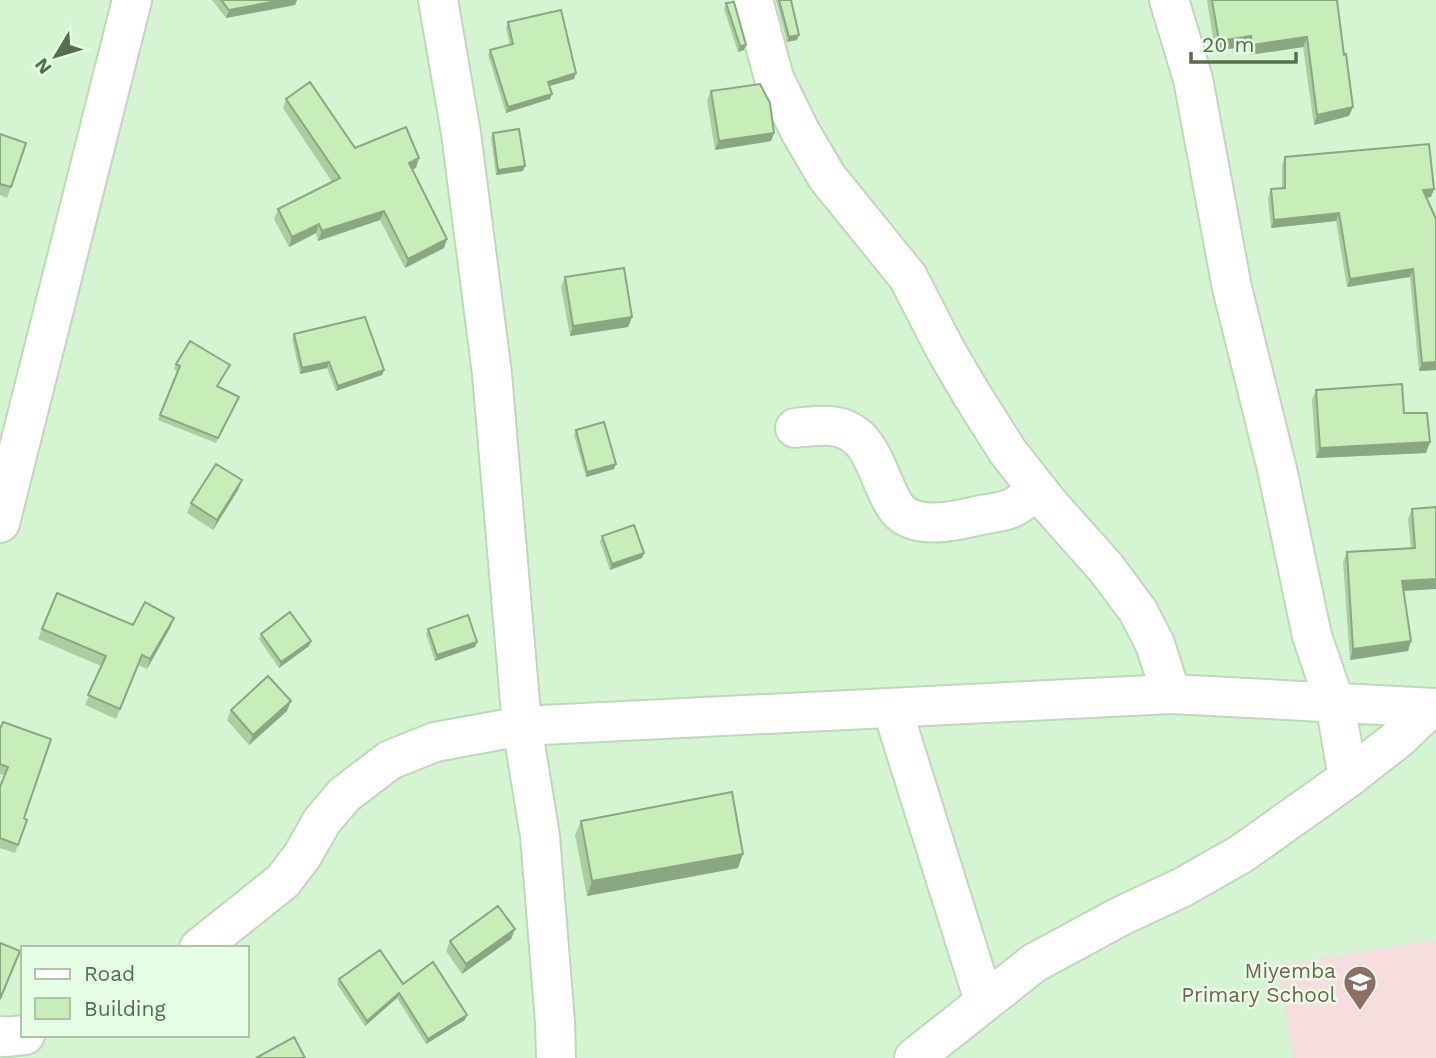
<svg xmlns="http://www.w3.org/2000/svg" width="1436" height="1058" viewBox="0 0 1436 1058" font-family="'Work Sans',sans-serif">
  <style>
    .residential { fill: #d5f4d2; fill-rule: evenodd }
    .education { fill: #f6ddde }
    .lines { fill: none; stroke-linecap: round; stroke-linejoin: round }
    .minor-casing { stroke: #bed9b8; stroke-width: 42 }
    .minor { stroke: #fff; stroke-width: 38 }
    .wall { fill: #abcd9f }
    .shaded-wall { fill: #8ba782 }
    .building { fill: #c7eeb9; stroke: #8ba782; stroke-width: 2 }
    .labels { text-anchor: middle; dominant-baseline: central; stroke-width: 5; stroke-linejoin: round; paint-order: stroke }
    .education-label { font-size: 21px; fill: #785e54; stroke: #e7fee6; text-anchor: end }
  </style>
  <rect width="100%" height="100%" fill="#e1fae0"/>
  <path class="residential" d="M0,0H1436V1058H0ZM23,948H247V1035H23Z"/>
  <path class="education" d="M1436,940V1058H1293L1277,965Z"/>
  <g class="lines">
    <defs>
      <path id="minor" d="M438,0L461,133L492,374L522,726L540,836L555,1022L556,1058
        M753,0L774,78L800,131L827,177L908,277L945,349L972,395L1008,452L1049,504L1106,568L1138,611L1155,644L1171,694
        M1169,0L1193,79L1232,288L1277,469L1312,636L1335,703L1348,778
        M795,428C813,426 836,422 852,433C874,446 881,485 895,506C912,532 956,521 981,515C991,513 1003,512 1012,508C1021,503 1030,496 1039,491
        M0,523L132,0
        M892,708L984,1001
        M199,948L283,881L302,856L322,821L344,795L390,760L435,742L522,726L1171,694L1436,708
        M0,1036L5,1037L25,1035
        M914,1058L1034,963L1121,916L1183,887L1241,854L1348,778L1399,738L1429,709"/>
    </defs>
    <use href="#minor" class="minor-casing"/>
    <use href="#minor" class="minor"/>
  </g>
  <path class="wall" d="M212,0H297L295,5L226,18Z
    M776,0H791L797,40L787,42Z
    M1207,0H1337L1349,116L1314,125L1303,47L1249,55L1248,46L1215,51Z
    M726,3L744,50L738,52L724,9Z
    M508,22L576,73L574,79L549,86L552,94L550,99L506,113L488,55L490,50L510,45L506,28Z
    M711,91L774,133L771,141L715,150L707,100Z
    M286,99L355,148L416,168L412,169L444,248L405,268L380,220L318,241L316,233L289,247L274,219L278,209L332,182L283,108Z
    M493,133L523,171L496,175L491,138Z
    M0,134L26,143L7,198L0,195Z
    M1285,157L1431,197L1426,198L1436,219V370L1419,371L1410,277L1347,287L1336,221L1271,228L1268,198L1271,189L1282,188V165Z
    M565,277L632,317L628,327L570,336L561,287Z
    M294,334L384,370L382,375L336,391L327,368L300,374L292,339Z
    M176,364L230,365L218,386L239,397L216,443L158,420L178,372L174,369Z
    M1316,390L1404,413L1426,453L1316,458L1312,400Z
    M576,430L614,469L586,477L574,435Z
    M242,480L238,490L213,530L187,513L191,503Z
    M1412,509L1436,589L1404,591L1411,641L1408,651L1350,660L1343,562L1347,552L1411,548L1408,519Z
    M602,536L642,558L610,570L600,542Z
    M174,618L170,628L147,669L138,665L116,719L85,705L101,666L38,639L42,629L133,625Z
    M428,629L475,647L435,661L426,634Z
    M261,634L309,646L279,668L259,639Z
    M231,710L287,711L249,745L227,720Z
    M0,729L24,818L27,820L15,853L0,848V787L4,775L0,774Z
    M581,821L738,868L587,896L575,835Z
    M515,929L511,939L462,974L446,951L450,941Z
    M339,979L403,984L465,1020L426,1044L397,998L365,1026L337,984Z"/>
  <path class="shaded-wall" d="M282,0H297L295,5L226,18L229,10Z
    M799,35L797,40L787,42L789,37Z
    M1251,36L1248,46L1215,51L1219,41Z
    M1307,37L1303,47L1249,55L1252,45Z
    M746,45L744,50L738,52L740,46Z
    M576,73L574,79L546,87L548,82Z
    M552,94L550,99L506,113L508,107Z
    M1353,107L1349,116L1314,125L1317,115Z
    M774,133L771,141L715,150L719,141Z
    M419,158L416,168L405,172L409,163Z
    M525,166L523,171L496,175L498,170Z
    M1434,189L1431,197L1420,198L1423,190Z
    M384,211L380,220L318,241L322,231Z
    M1339,213L1336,221L1271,228L1274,220Z
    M319,224L316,233L289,247L292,237Z
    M447,239L444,248L405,268L408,259Z
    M1413,269L1410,277L1347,287L1350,279Z
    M632,317L628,327L570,336L573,326Z
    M329,362L327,368L300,374L302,368Z
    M1436,362V370L1419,371L1422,363Z
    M384,370L382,375L336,391L338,386Z
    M1430,442L1426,453L1316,458L1320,448Z
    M616,464L614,469L586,477L587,472Z
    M242,480L238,490L213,530L217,520Z
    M644,553L642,558L610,570L612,564Z
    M1436,579V589L1398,591L1402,581Z
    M174,618L170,628L147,669L150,659Z
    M311,641L309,646L279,668L281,662Z
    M1411,641L1408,651L1350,660L1353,649Z
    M477,642L475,647L435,661L437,655Z
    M291,701L287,711L249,745L253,735Z
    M743,854L738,868L587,896L592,881Z
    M515,929L511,939L462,974L466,964Z
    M399,993L397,998L365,1026L367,1021Z
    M467,1015L465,1020L426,1044L428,1039Z"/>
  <path class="building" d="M221,0H282L229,10Z
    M779,0H791L799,35L789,37Z
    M1212,0H1337L1344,55L1346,54L1353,107L1317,115L1307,37L1252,45L1251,36L1219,41Z
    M734,2L746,45L740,46L726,3Z
    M561,10L576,73L548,82L552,94L508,107L490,50L513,44L508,22Z
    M310,82L355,148L406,127L419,158L409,163L447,239L408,259L384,211L322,231L319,224L292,237L278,209L340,178L286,99Z
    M760,84L770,103L774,133L719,141L711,91Z
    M519,129L525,166L498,170L493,133Z
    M0,134L26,143L11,187L0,184Z
    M1429,144L1434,189L1423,190L1436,219V362L1422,363L1413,269L1350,279L1339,213L1274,220L1271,189L1285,188V157Z
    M624,268L632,317L573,326L565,277Z
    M365,317L384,370L338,386L329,362L302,368L294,334Z
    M190,341L230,365L217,386L239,397L218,438L160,415L180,366L176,364Z
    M1402,384L1404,413H1427L1430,442L1320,448L1316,390Z
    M604,422L616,464L587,472L576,430Z
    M216,464L242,480L217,520L191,503Z
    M1436,507V579L1402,581L1411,641L1353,649L1347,552L1415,548L1412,509Z
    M634,525L644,553L612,564L602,536Z
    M57,593L133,625L145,602L174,618L150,659L142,655L120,709L88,695L106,656L42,629Z
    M290,612L311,641L281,662L261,634Z
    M468,615L477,642L437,655L428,629Z
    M268,676L291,701L253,735L231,710Z
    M3,722L51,739L24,818L27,820L18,845L0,838V787L8,767L0,764V729Z
    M732,792L743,854L592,881L581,821Z
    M498,906L515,929L466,964L450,941Z
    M0,943L20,951L0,999Z
    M380,950L403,984L433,962L467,1015L428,1039L399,993L367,1021L339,979Z
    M294,1037L305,1058H256Z"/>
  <defs>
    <symbol id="school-pin" viewBox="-11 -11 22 30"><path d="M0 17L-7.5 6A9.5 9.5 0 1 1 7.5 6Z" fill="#8d6e63" stroke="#e7fee6"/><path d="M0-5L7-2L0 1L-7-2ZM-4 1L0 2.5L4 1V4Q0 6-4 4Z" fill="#fff"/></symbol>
  </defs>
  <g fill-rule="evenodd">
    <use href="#school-pin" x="1341" y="963" width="38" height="52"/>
  </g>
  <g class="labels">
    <g class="education-label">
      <text x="1336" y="970">Miyemba<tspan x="1336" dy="24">Primary School</tspan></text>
    </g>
  </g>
  <rect x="21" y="946" width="228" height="91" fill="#e7fee6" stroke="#adc5a7" stroke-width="2"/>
  <rect x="35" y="969" width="35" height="10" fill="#ffffff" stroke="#adc5a7" stroke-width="2"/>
  <text x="84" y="981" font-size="21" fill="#556f49">Road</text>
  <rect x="35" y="998" width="35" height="21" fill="#c7eeb9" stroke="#adc5a7" stroke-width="2"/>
  <text x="84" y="1016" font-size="21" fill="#556f49">Building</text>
  <g transform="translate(56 56) rotate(232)" stroke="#e7fee6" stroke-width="5" paint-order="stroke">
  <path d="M0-5L12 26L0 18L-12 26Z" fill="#556f49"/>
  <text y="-10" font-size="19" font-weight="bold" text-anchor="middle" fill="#556f49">N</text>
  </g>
  <path d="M1191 52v10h105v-10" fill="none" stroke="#556f49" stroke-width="3.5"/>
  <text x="1202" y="52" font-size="21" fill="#556f49" stroke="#e7fee6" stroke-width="5" paint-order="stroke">20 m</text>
</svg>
